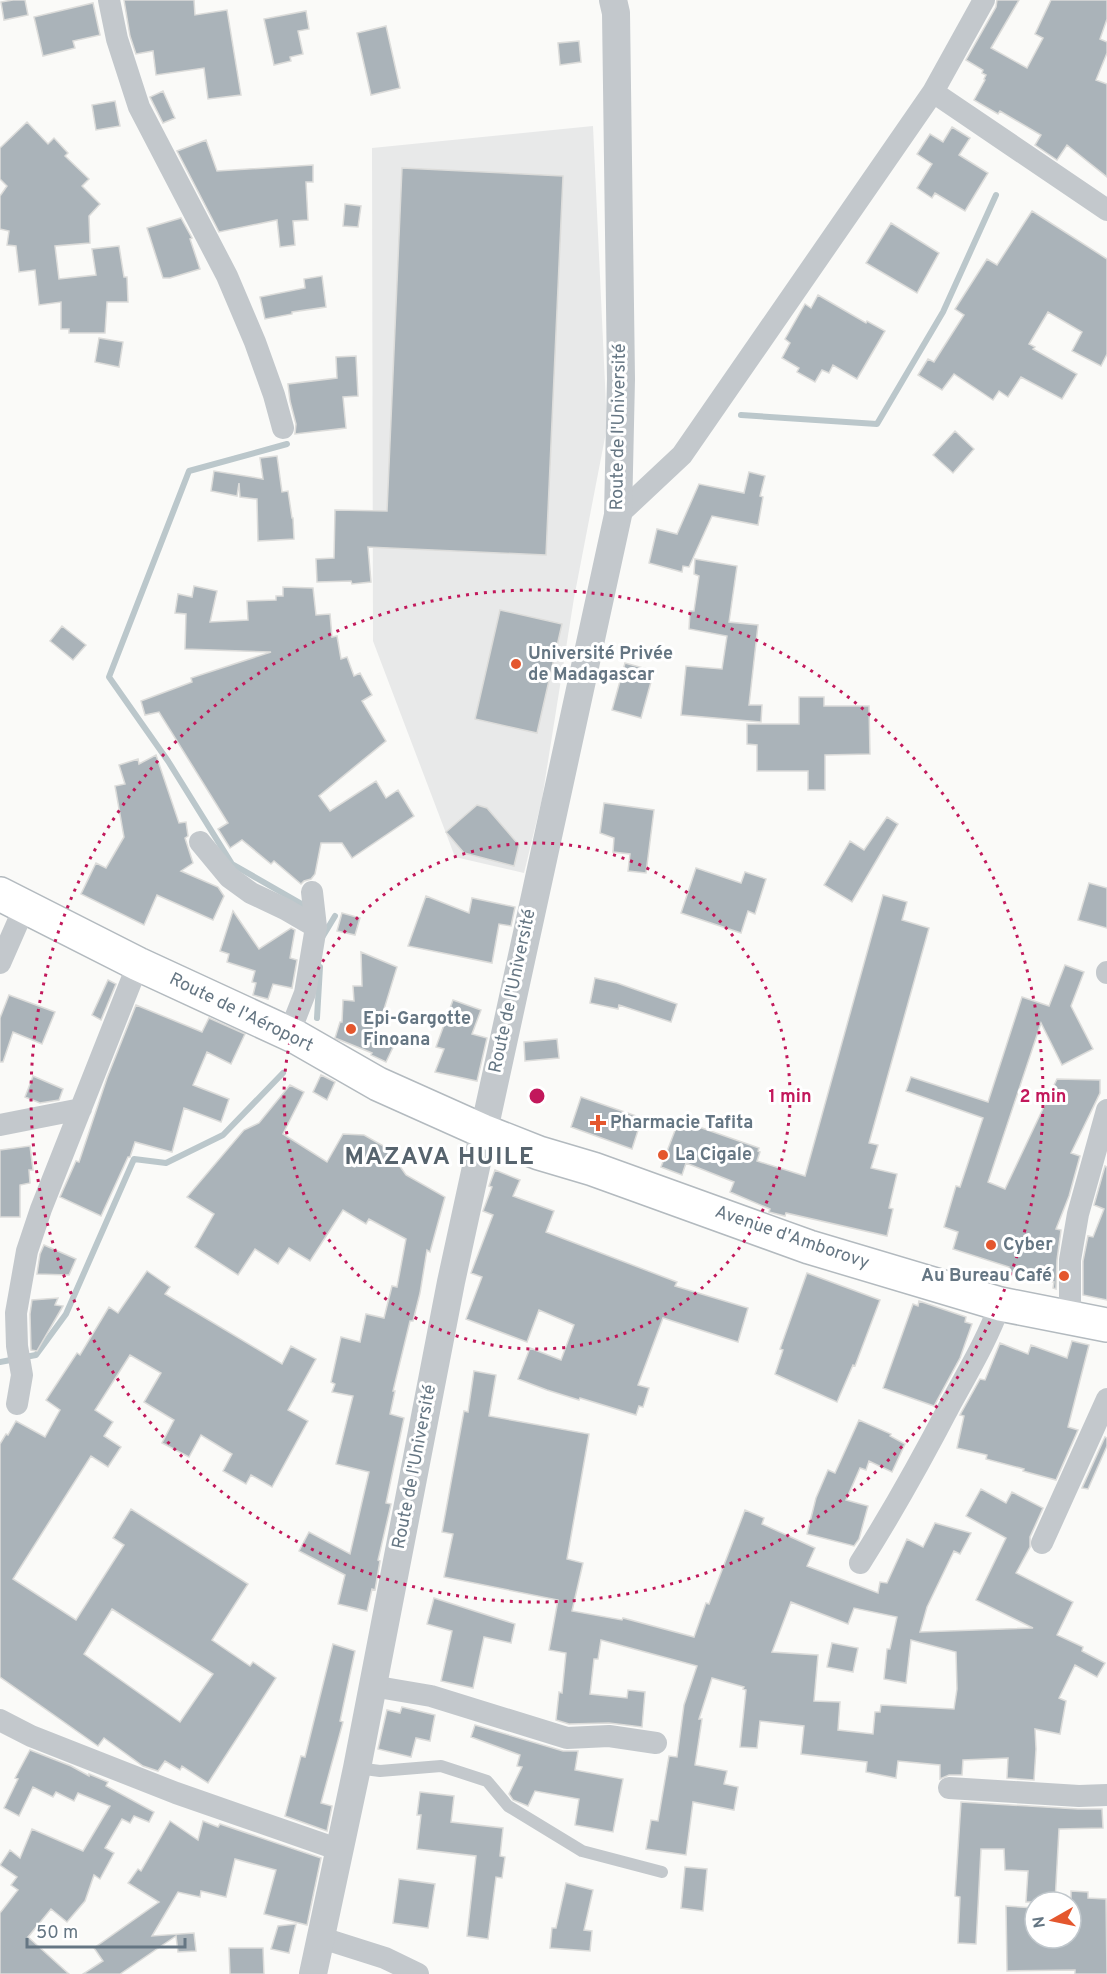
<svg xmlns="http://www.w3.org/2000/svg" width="1107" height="1974" viewBox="0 0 1107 1974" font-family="Overpass,sans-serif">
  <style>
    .built { fill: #e8e9e9 }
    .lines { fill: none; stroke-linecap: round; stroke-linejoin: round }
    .stream { stroke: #bbc7cb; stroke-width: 6 }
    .building { fill: #aab3b9; stroke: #dcdcda; stroke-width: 1.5; fill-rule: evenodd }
    .secondary-casing { stroke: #b3babf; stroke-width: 36 }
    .service { stroke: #c3c8cc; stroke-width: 12 }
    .minor { stroke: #c3c8cc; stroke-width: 22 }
    .tertiary { stroke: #c3c8cc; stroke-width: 28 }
    .secondary { stroke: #fff; stroke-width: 33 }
    .ring { fill: none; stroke: #c2185b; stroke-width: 3; stroke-dasharray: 3 6 }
    .poi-dot { fill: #e4572e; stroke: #fff; stroke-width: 2 }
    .labels { text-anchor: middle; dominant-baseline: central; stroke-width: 6; stroke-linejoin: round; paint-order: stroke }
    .street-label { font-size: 18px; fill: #657683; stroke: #fff }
    .poi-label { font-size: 18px; font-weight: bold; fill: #657683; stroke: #fff; text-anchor: start }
    .district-label { font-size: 24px; font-weight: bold; letter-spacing: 1.5px; fill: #57646e; stroke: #fff }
    .centre { fill: #c2185b; stroke: #fff; stroke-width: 3 }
    .ring-label { font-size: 18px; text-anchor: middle; font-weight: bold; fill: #c2185b; stroke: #fff; stroke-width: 6; stroke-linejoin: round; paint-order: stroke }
  </style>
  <rect width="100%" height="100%" fill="#fafaf8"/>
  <path class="built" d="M593,126L607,427L574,598L542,799L524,873L455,857L373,641L372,148Z"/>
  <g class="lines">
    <path class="stream" d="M741,415L877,424L943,312L996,195
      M287,444L189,471L109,677L168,761L232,864L307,907
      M323,936L335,916
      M317,1018L320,967
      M25,1357L36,1355L66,1314L134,1159L166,1163L223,1135L283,1073
      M0,1362L16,1359"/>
  </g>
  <path class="building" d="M13,0H25L28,15L4,20L1,2Z
    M124,0H194L195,15L227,10L241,95L208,99L204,68L156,75L153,51L136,54L130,36Z
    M997,0H1019L991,48L1027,68L1043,38L1035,34L1051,0H1107V19L1100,39L1107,42V53L1096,80L1107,84V177L1067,145L1057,160L1035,145L1041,135L1000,111L998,114L974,100L985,80L984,79L986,75L982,73L983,70L966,60L996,7Z
    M93,3L100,35L73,41L75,48L43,56L34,17Z
    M306,11L309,29L298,31L303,54L290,57L291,61L274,65L264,19Z
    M386,26L400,88L371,95L357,33Z
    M579,41L581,62L560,65L558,43Z
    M163,91L175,118L163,123L150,97Z
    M115,101L120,126L96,130L92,105Z
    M27,122L48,144L54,138L68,153L65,156L89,179L82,186L100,204L89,216L90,243L55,246L59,279L96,275L92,249L119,246L124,277H127L128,302H107L105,333H69V329H61V302L39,305L35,270L19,272L16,246L7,245L9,231L0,229V196L7,186L0,179V148Z
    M952,127L970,138L959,155L988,173L965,211L935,193L932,198L917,188L932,164L917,154L930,134L943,142Z
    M206,140L217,171L313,165V182H306L308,220L293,221L295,245L280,247L277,220L219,232L177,151Z
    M402,168L563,176L546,555L368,547L371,582L352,584L351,581L317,582L316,559L334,558L335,510L387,511Z
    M345,204L361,206L358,227L343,226Z
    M1032,211L1107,259V354L1101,366L1072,351L1082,332L1048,312L1029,344L1035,347L1033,349L1077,374L1062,399L1021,377L1008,397L999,391L993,400L954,374L942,390L918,375L928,359L934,362L964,315L955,309L987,259L997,265Z
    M181,218L192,238L190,239L200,269L170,278H163L147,228Z
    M891,223L939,253L917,293L866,263Z
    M322,276L326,307L292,312V314L265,319L260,297L305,288L304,279Z
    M818,295L866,323L867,321L885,331L857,379L833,365L829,373L822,370L815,382L797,372L799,368L782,358L790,343L785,339L805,304L811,308Z
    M99,338L123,342L119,367L95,362Z
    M356,356L358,396L343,397L346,428L295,434L296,424L290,401L288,384L337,378L336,357Z
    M955,431L974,449L953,473L933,455Z
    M277,456L282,492L288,491L292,518H293L294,539L258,541L257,499L240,497L239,483L237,496L211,491L214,471L263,479L260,458Z
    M749,472L765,476L760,496L763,497L758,525L712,516L689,567L683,566L682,572L649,563L657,529L677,534L699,484L744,493Z
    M695,559L737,566L729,622L758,625L749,705H762L761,722L681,715L686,666L722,669L727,636L689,629L690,611H694L699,576L694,574Z
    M194,586L217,591L210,622L248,620L247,601L276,600V596H283V587L313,588L316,615L330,614L332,637L337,636L341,659L347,657L354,676L360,673L372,695L362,701L386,741L319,796L330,811L376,781L386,798L398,790L414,816L352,858L342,843H321L315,874L311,879L304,881L301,884L274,861L271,864L242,840L230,848L218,829L228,823L159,712L145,715L141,701L192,682L191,678L271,652L185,649L186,614L175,613L178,594L192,597Z
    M500,610L562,624L537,733L475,719Z
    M62,626L86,645L73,660L50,641Z
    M625,663L654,671L641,718L612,710Z
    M799,697H824V706H869L870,754L825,755V790H808V771H757V745L747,744V724H799Z
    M156,755L179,823L186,822L188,836L185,838L193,863L181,871L218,887L224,896L213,920L157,895L144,925L81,894L96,863L106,868L124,837L115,786L125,784L119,765L138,759L139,764Z
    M604,803L654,810L646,873L628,871L630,854L613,852L614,838L600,833Z
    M477,805L487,808L519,845L514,866L464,853L446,832Z
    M887,817L898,824L852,902L824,885L850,841L864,850Z
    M696,868L741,883L745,872L766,879L755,914L748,911L741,933L681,913Z
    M1089,883L1107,888V928L1078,920Z
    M883,895L907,902L902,920L929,928L869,1143L878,1145L871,1168L897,1174L889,1208L893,1209L887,1236L786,1213L785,1216L769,1212L770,1209L730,1192L734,1182L686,1163L682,1175L661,1167L679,1120L759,1148L758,1151L760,1152L757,1161L805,1176Z
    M426,896L469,913L472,898L515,907L511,926L499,924L492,963L408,946Z
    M233,911L259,949L291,928L295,930L290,958L297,960L292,988L273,984L268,999L253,995L256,983L252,982L255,971L227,962L229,954L220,951Z
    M342,913L360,918L355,935L337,931Z
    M361,952L397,967L377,1032L396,1041L386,1062L371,1055L372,1053L335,1038L340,1022H342L343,1000L354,1001L353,986H362Z
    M1065,965L1084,972L1071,1006L1093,1049L1062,1065L1041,1023L988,1182L1005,1189L1057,1079L1100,1080V1093L1071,1153L1080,1156L1069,1196L1056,1229L1061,1230L1057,1260L1056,1289L1053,1288L1054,1282L1008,1275L1009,1267L953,1249L958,1232L944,1227L956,1186L960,1187L983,1118L906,1091L911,1077L988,1102L1022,997L1049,1006Z
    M595,978L617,983L677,1004L671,1022L619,1005L618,1009L590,1003Z
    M108,980L116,984L101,1020L92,1015Z
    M9,995L55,1012L42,1044L13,1032L3,1062H0V1018Z
    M453,1000L481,1010L472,1034L487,1038L477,1081L435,1072L444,1049L436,1047Z
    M136,1005L202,1032L209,1018L245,1034L231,1064L207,1052L193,1085L229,1099L221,1122L184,1108L172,1152L135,1142L130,1157H128L101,1216L60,1197L76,1161L79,1162L107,1078Z
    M557,1039L559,1058L525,1061L524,1042Z
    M321,1075L335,1082L327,1100L313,1092Z
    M33,1076L63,1089L59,1100L40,1103L25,1097Z
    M290,1085L304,1092L283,1134L327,1162L343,1134L364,1135L387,1148L406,1175L445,1197L430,1252L427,1250L420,1293L413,1321H410L393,1391H395L390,1414L404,1418L386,1503L391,1504L378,1560L380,1561L375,1590L372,1589L367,1611L338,1604L345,1575L299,1551L309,1532L350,1554L369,1472L336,1464L353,1396L332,1392L335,1384L331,1382L341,1337L360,1342L366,1314L384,1318L392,1286L397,1287L406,1239L369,1219L366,1224L343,1210L310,1261L289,1248L278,1264L255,1249L238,1275L195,1247L214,1214L187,1197L244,1130L259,1123Z
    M581,1097L642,1118L632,1149L571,1127Z
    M30,1146L33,1170H29L30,1183L20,1185V1217H0V1150Z
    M1105,1166L1107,1167V1300L1083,1295V1261L1088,1236L1093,1237L1104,1209L1094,1205Z
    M495,1170L520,1180L513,1196L554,1211L546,1232L677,1282L675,1286L748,1308L738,1342L663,1318L638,1385L649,1388L643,1407L639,1406L636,1415L580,1398L579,1400L547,1390L518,1379L530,1348L561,1360L574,1325L539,1310L527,1342L466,1319L482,1277L471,1273L493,1215L483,1211L492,1187L489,1186Z
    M44,1245L76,1259L69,1275L37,1274L40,1254Z
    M147,1271L170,1287L165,1294L282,1364L291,1346L316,1359L288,1410L308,1421L272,1487L251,1475L246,1484L223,1471L232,1454L201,1435L189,1457L162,1443L174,1420L144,1402L161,1373L130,1355L95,1410L113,1422L104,1436L121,1447L108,1467L91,1456L13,1579L76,1620L124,1545L113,1538L131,1509L248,1584L212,1640L250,1666L253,1662L276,1678L208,1783L182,1766L180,1770L165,1761L158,1771L143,1766L104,1738L98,1746L0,1677V1444L6,1434L8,1435L16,1421L45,1437L60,1410L46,1400L77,1353L80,1355L109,1307L118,1313ZM112,1609L213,1674L180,1722L84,1654Z
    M807,1273L880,1300L855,1366L853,1365L837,1402L775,1374L783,1350L780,1349Z
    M58,1298L55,1305L63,1306L37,1351L31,1350L30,1314L32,1300Z
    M919,1301L966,1317L965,1322L972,1324L960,1358L934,1406L883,1388L913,1304L918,1306Z
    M1072,1341L1089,1345L1068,1427L1078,1430L1056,1480L1023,1471L1024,1469L986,1459L987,1455L957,1448L964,1416L960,1415L980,1379L985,1380L1000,1343L1028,1354L1031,1345L1067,1358Z
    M474,1371L496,1375L489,1416L589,1434L567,1559L583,1563L572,1611L622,1620L623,1618L694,1637L706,1603L709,1604L745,1510L764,1518L762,1524L815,1548L807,1566L878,1593L880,1582L887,1583L907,1539L923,1547L935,1523L971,1533L960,1554L954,1551L927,1607L920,1632L1033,1628L976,1600L1006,1538L966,1516L981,1489L1006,1503L1012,1492L1043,1508L1030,1537V1547L1016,1573L1073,1602L1057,1635L1083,1647L1082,1651L1105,1663L1097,1677L1075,1665L1059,1698L1066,1701L1060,1734L1035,1729L1036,1749L1034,1780L1007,1778L1008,1758L963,1760L962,1775H949L940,1779V1765L898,1761L896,1778L866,1772L867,1762L801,1754L804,1726L760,1721L757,1748L740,1747L746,1690L743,1689L744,1687L712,1678L699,1719H702L695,1765L727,1771L724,1784L738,1787L734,1810L693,1802L686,1855L646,1849L651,1820L658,1821L669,1756L677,1757L684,1705L697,1666L601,1640L598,1659H594L590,1694L627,1698L628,1690L645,1692L642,1727L609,1723L569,1724L556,1720L559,1692L562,1693L566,1653L549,1650L558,1600L444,1577L453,1534L442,1532L464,1411L468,1412ZM791,1602L848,1624L854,1608L897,1617L890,1649H887L884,1679L906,1683L911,1640L956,1652L957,1689L954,1709L881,1705L880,1712H875L873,1734L838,1730L840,1702L814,1701L818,1655L772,1652Z
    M859,1420L891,1434L890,1436L905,1444L892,1472L869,1461L866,1470L860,1468L846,1500L868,1506L859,1539L854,1546L807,1534L816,1498L828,1470L835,1473Z
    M1105,1437L1107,1438V1446L1088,1489L1082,1488Z
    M434,1598L515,1624L511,1643L484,1637L473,1688L441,1681L452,1631L427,1624Z
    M832,1643L858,1648L853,1672L827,1667Z
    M333,1644L355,1651L340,1721L343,1722L321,1803L332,1806L327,1831L285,1816L301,1756L305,1757Z
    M402,1707L435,1715L430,1741L416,1738L411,1757L378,1749L387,1710L400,1713Z
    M475,1725L563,1751H578L575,1770L623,1779L613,1832L575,1825L579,1799L535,1791L528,1806L513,1800L509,1794L522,1767L517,1766L520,1755L471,1737Z
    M30,1750L71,1766L89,1776V1774L108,1782L106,1786L154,1812L149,1822L134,1816L130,1823L122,1819L105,1848L114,1853L100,1879L94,1875L85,1901L67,1922L51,1909L28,1937L69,1974H0V1913L18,1890L11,1885L17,1877L0,1865L10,1850L20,1858L32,1829L83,1851L110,1806L78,1793L74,1801L56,1792L53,1797L33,1787L19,1816L4,1808L18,1779L15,1778Z
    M420,1792L454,1796L451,1822L503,1828L500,1856L505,1857L502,1878L496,1877L488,1939L467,1936L476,1856L417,1849L421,1815H417Z
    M961,1802L1078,1809H1102L1103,1828L1059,1829L1055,1902H1026L1028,1871L1005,1870L1004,1849H981L976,1944L958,1943L960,1897L955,1896Z
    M170,1821L198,1840L203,1821L218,1827L220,1824L321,1858L307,1925L264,1914L276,1870L235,1859L226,1897L201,1891L200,1897L178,1892L152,1936L194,1933L196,1951L178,1952L176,1936L120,1974H83L103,1961L94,1948L159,1902L128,1883L138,1869L141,1871Z
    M685,1867L707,1869L703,1911L681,1908Z
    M399,1879L435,1884L428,1928L393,1923Z
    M566,1883L593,1890L584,1930L592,1931L590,1951L550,1948L552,1928H556Z
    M1071,1891L1088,1892V1898L1106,1899L1107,1974H1075V1970L1007,1971L1006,1906L1035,1908V1938H1071Z
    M296,1924L289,1953L271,1949L278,1926Z
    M229,1948H263L264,1974H230Z"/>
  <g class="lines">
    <defs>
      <path id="secondary" d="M0,894L138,964L296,1037L378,1084L483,1131L539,1153L593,1169L809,1247L1000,1304L1107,1325"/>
    </defs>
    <use href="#secondary" class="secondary-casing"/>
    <path class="service" d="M357,1768L380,1771L441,1766L487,1781L508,1806L582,1851L662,1872"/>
    <path class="minor" d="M109,0L117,39L139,107L227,276L255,342L274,395L283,428
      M933,92L1107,210
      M618,515L682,455L933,92L984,0
      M200,842L229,877L251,893L285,909L316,927L305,993L289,1034
      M312,892L316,927
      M0,963L25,906
      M1107,972V973
      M0,1125L81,1109
      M1070,1318V1260L1078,1214L1107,1110
      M17,1404L22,1375L17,1346L16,1313L27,1251L41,1209L138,964
      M1042,1543L1107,1399
      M860,1563C893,1511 923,1457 951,1403C969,1370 988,1338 1000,1304
      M372,1686L431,1696L567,1738L609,1736L656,1743
      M0,1720L31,1736L176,1793L340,1850
      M949,1788L1079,1796L1107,1795
      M322,1938L385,1958L418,1974"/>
    <path class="tertiary" d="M313,1974L357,1768L451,1282L618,515L621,379L616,13L613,0"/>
    <use href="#secondary" class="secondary"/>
  </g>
  <g class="ring">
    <circle cx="537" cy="1096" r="253"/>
    <circle cx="537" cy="1096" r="506"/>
  </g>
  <g class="poi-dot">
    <circle cx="516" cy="664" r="6"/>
    <circle cx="351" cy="1029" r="6"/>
    <path d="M595 1114h6v6h6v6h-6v6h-6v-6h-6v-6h6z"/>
    <circle cx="663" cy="1155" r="6"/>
    <circle cx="991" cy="1245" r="6"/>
    <circle cx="1064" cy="1276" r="6"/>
  </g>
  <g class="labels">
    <g class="street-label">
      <text transform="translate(619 427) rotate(-89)">Route de l'Université</text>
      <text transform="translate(513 991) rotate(-78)">Route de l'Université</text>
      <text transform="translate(241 1013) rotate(26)">Route de l'Aéroport</text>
      <text transform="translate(792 1238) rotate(19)">Avenue d'Amborovy</text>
      <text transform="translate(415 1467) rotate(-79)">Route de l'Université</text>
    </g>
    <g class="poi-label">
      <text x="528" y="654">Université Privée<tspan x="528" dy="21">de Madagascar</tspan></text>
      <text x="363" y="1019">Epi-Gargotte<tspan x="363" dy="21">Finoana</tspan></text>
      <text x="610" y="1123">Pharmacie Tafita</text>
      <text x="675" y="1155">La Cigale</text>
      <text x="1003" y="1245">Cyber</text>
      <text x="1052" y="1276" text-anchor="end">Au Bureau Café</text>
    </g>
    <g class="district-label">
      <text x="440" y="1158">MAZAVA HUILE</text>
    </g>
  </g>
  <circle cx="537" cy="1096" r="9" class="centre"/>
  <g class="ring-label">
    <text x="790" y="1102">1 min</text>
    <text x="1043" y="1102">2 min</text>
  </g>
  <g transform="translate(1053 1920) rotate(261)"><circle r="28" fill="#ffffff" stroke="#c1c8cd" stroke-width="1.5"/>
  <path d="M0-4.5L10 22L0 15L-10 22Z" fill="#e4572e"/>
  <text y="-9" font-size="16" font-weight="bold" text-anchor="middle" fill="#657683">N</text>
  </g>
  <path d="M27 1938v9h158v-9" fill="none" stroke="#657683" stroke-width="3"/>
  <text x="36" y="1938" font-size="18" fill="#657683" stroke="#ffffff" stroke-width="4.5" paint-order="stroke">50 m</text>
</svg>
